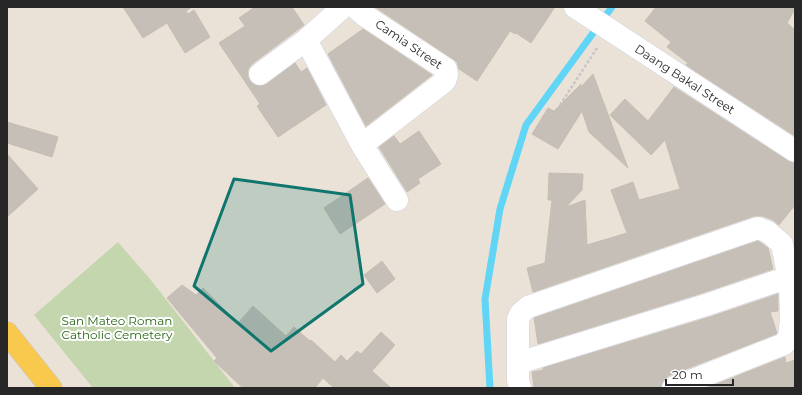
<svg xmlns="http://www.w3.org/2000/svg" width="802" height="395" viewBox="0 0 802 395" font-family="Montserrat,sans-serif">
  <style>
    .cemetery { fill: #c3d6ad }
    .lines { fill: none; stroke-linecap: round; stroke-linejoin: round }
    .stream { stroke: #61d5f6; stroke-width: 7 }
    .building { fill: #c6bfb7; stroke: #c6beb1 }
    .minor-casing { stroke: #ccd1e2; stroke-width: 23 }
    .tertiary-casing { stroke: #ccd1e2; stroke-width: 23 }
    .primary-casing { stroke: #c7c7c7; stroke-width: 23 }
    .path { stroke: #c7c7c7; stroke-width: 2.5; stroke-dasharray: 3 2; stroke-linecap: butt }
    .minor { stroke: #fff; stroke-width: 22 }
    .tertiary { stroke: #fff; stroke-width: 22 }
    .primary { stroke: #f9c94e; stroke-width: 22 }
    .marked { fill: #0f766e; fill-opacity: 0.2; stroke: #0f766e; stroke-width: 3; stroke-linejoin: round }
    .labels { text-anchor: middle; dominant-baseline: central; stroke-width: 4; stroke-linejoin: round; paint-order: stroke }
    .street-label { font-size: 12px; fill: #272727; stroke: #fff }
    .park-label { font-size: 12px; fill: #296714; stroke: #fff }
  </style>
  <rect width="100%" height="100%" fill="#ebe2d7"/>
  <path class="cemetery" d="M118,242L150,279L235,388H93L34,315Z"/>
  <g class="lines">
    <path class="stream" d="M490,388L485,299L500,209L526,125L612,7"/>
  </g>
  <path class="building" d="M123,7H192L186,11L188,14L194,10L210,37L185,53L167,23L143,38Z
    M255,7H292L304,25L252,64L248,69V76L250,81L255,85L262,86L267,84L295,63L301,72L307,68L326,105L278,137L257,106L260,104L219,43L245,26L239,18Z
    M375,7H555L531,43L516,33L515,34L510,31L477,81L459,69L457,62L453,59Z
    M656,7H795V9L787,23L795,30V136L686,65L688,63L667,47L671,42L645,21Z
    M363,29L432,75L366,126L328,54Z
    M593,74L628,168L589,132L582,111L558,149L532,134L548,108L554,111L581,84V87Z
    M674,87L788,161L795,163V205L779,225L773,220L763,216H754L533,292L527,268L545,263L552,200H548L549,173L583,174L582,190L566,207L585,200L587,245L627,233L611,190L633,182L639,200L680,189L665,140L651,155L610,115L625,99L648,121Z
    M7,122L58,137L52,157L7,143Z
    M419,131L441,164L418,179L420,183L407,192L379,147L394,136L400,144Z
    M7,154L38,189L7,217Z
    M368,178L385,204L340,234L324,208Z
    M758,241L768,248L773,269L702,293L538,344L534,318Z
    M382,261L395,279L377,293L364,275Z
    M182,285L196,295L203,288L238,323L253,306L286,336L294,327L310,341L311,340L335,362L341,355L347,361L357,351L361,354L381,332L395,345L372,371L391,388H334L323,378L315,388H243L214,361L217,358L167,298Z
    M778,294V311L770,312L777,333L776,334L668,376L663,381L661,388H534L532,372L543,370V368L710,317Z
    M785,357L786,363L795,360V388H707Z"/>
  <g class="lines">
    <defs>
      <path id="minor" d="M355,7L364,15L446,69L447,75L445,81L362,145
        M306,40L362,145L397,200
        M260,74L306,40L343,7
        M518,363L706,305L789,277L795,273
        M520,388L518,380V319L521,313L528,307L758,228L768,232L782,244L790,285L791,320L789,337L784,344L673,388"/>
      <path id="tertiary" d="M575,7L795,151"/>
      <path id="primary" d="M7,333L51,388"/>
    </defs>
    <use href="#minor" class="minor-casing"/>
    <use href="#tertiary" class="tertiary-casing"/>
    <use href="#primary" class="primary-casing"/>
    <path class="path" d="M560,105L597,48"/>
    <use href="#minor" class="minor"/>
    <use href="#tertiary" class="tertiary"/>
    <use href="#primary" class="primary"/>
  </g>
  <path class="marked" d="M234,179L350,195L363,284L271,351L194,286Z"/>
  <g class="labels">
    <g class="street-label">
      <text transform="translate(409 44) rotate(34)">Camia Street</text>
      <text transform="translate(685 79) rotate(33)">Daang Bakal Street</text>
    </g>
    <g class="park-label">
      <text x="117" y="320">San Mateo Roman<tspan x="117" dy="14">Catholic Cemetery</tspan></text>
    </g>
  </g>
  <rect width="802" height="395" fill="none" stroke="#272727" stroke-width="16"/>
  <path d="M666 379v6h67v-6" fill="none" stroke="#272727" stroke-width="2"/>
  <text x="672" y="379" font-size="12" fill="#272727" stroke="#ffffff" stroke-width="3" paint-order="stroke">20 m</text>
</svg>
